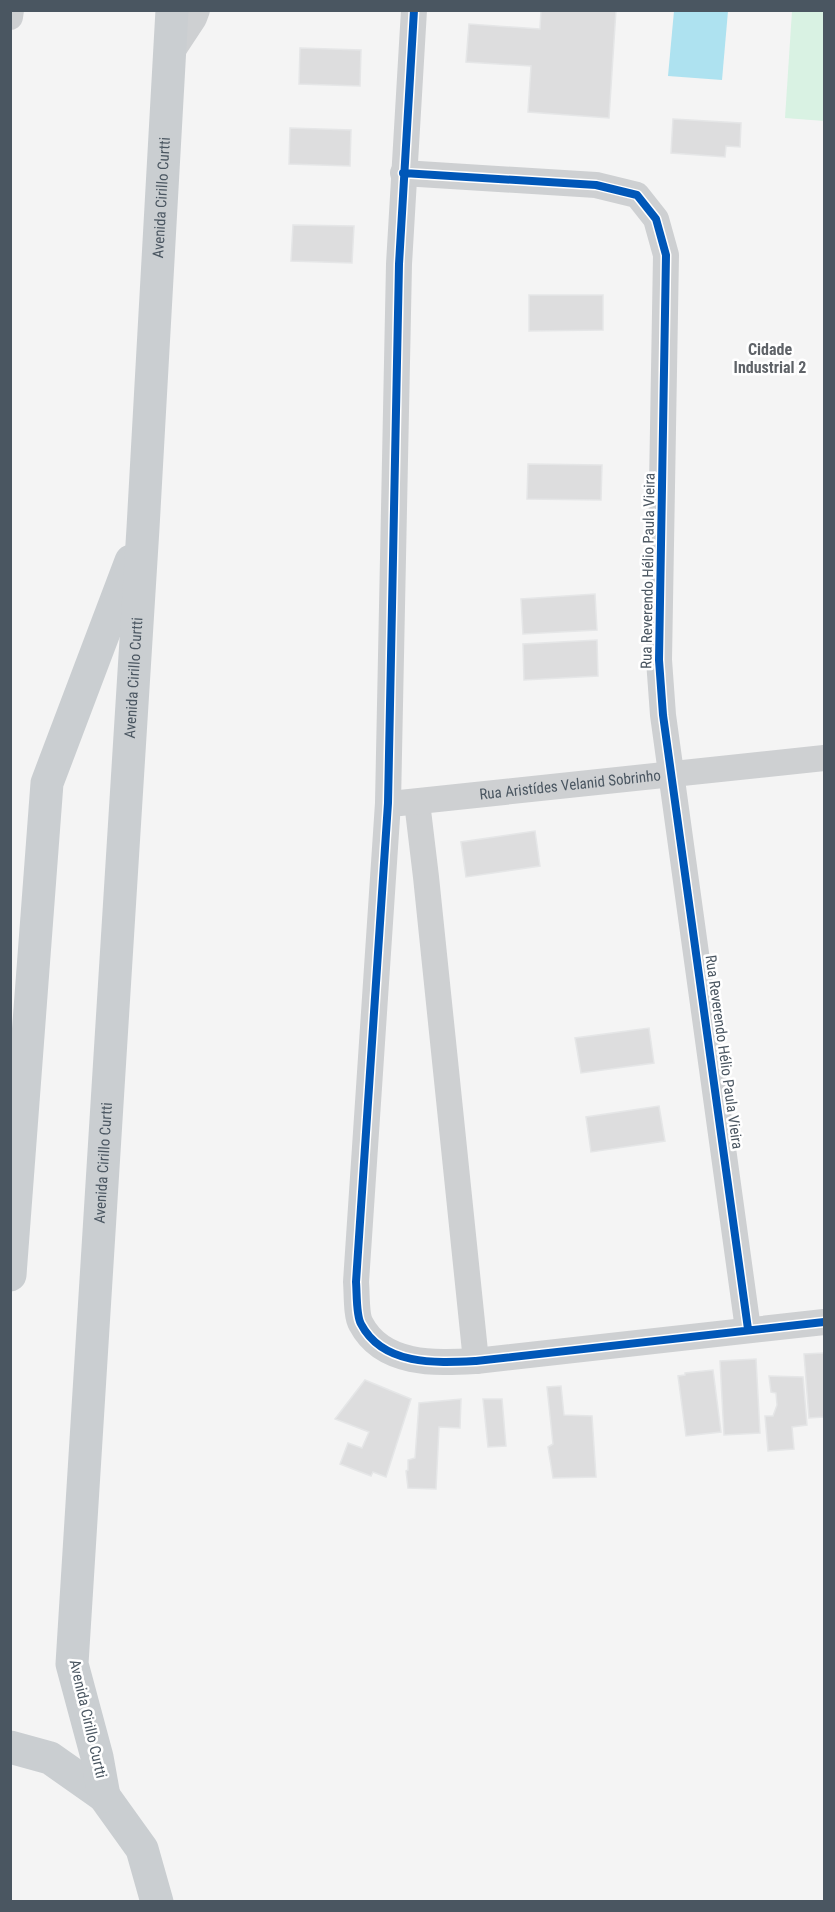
<svg xmlns="http://www.w3.org/2000/svg" width="835" height="1912" viewBox="0 0 835 1912" font-family="'Roboto Condensed',sans-serif">
  <style>
    .green { fill: #d9f2e3 }
    .water { fill: #aee2f0 }
    .building { fill: #ddddde; stroke: #e5e6e7; stroke-width: 1.5 }
    .lines { fill: none; stroke-linecap: round; stroke-linejoin: round }
    .street { stroke: #ced0d2; stroke-width: 26 }
    .primary { stroke: #caced1; stroke-width: 33 }
    .cycleway-casing { stroke: #fff; stroke-width: 11 }
    .cycleway { stroke: #0057b8; stroke-width: 8 }
    .labels { text-anchor: middle; dominant-baseline: central; stroke-width: 5; stroke-linejoin: round; paint-order: stroke }
    .street-label { font-size: 15px; fill: #4a5661; stroke: #fff }
    .neighbourhood-label { font-size: 16px; font-weight: bold; fill: #5f6368; stroke: #fff }
  </style>
  <rect width="100%" height="100%" fill="#f4f4f4"/>
  <path class="green" d="M792,11H824V121L785,118Z"/>
  <path class="water" d="M674,11H728L722,80L668,76Z"/>
  <path class="building" d="M541,10H616L609,118L528,112L531,66L466,62L469,24L540,29Z
    M300,48L361,50L360,86L299,84Z
    M673,119L741,123L740,147L726,146L725,157L671,153Z
    M290,128L351,130L350,166L289,164Z
    M293,225L354,226L352,263L291,261Z
    M529,295H603V330L529,331Z
    M528,464L602,465L601,500L527,499Z
    M595,594L597,630L523,634L521,599Z
    M597,640L598,676L524,680L523,644Z
    M535,831L540,866L466,877L461,842Z
    M649,1028L654,1063L581,1073L575,1038Z
    M659,1106L665,1141L591,1152L586,1117Z
    M824,1353V1417L809,1418L804,1354Z
    M756,1359L760,1433L724,1435L720,1361Z
    M713,1370L721,1432L686,1436L678,1376L685,1375V1373Z
    M769,1376L803,1377L807,1425L792,1427L794,1449L768,1451L765,1416H773L777,1405L776,1393L771,1392Z
    M365,1380L411,1399L386,1477L373,1472L371,1476L340,1464L348,1443L362,1448L369,1432L335,1419Z
    M561,1386L564,1415L592,1416L596,1477L553,1478L548,1447L553,1444L547,1387Z
    M461,1399L460,1428L439,1427L436,1489L408,1488L406,1471L408,1470V1460L415,1458L419,1403Z
    M483,1399H502L506,1446L488,1447Z"/>
  <g class="lines">
    <g class="street">
      <path d="M414,10L399,264L388,803L356,1282C357,1293 356,1316 361,1324C383,1366 436,1363 476,1361L824,1322"/>
      <path d="M10,17L11,10"/>
      <path d="M169,56L194,18L197,10"/>
      <path d="M403,173L596,185L637,195L656,219L666,255L659,660L663,715L748,1329"/>
      <path d="M417,802L426,877L476,1361"/>
      <path id="s1" d="M400,803L824,758"/>
    </g>
    <g class="primary">
      <path d="M10,1275L47,783L131,561"/>
      <path d="M10,1747L50,1758L104,1796L142,1849L157,1902"/>
      <path id="s2" d="M104,1796L97,1757L72,1664L143,528L172,10"/>
    </g>
    <defs>
      <path id="cycleway" d="M414,10L399,264L388,803L356,1282C357,1293 356,1316 361,1324C383,1366 436,1363 476,1361L824,1322
        M403,173L596,185L637,195L656,219L666,255L659,660L663,715L748,1329"/>
    </defs>
    <use href="#cycleway" class="cycleway-casing"/>
    <use href="#cycleway" class="cycleway"/>
  </g>
  <g class="labels">
    <g class="street-label">
      <text stroke="none"><textPath href="#s2" startOffset="1605">Avenida Cirillo Curtti</textPath></text>
      <text transform="translate(648 571) rotate(-89)">Rua Reverendo Hélio Paula Vieira</text>
      <text stroke="none"><textPath href="#s2" startOffset="1124">Avenida Cirillo Curtti</textPath></text>
      <text stroke="none"><textPath href="#s1" startOffset="171">Rua Aristídes Velanid Sobrinho</textPath></text>
      <text transform="translate(724 1052) rotate(82)">Rua Reverendo Hélio Paula Vieira</text>
      <text stroke="none"><textPath href="#s2" startOffset="638">Avenida Cirillo Curtti</textPath></text>
      <text transform="translate(88 1719) rotate(77)">Avenida Cirillo Curtti</text>
    </g>
    <g class="neighbourhood-label">
      <text x="770" y="349">Cidade<tspan x="770" dy="18">Industrial 2</tspan></text>
    </g>
  </g>
  <rect width="835" height="1912" fill="none" stroke="#4a5661" stroke-width="24"/>
</svg>
